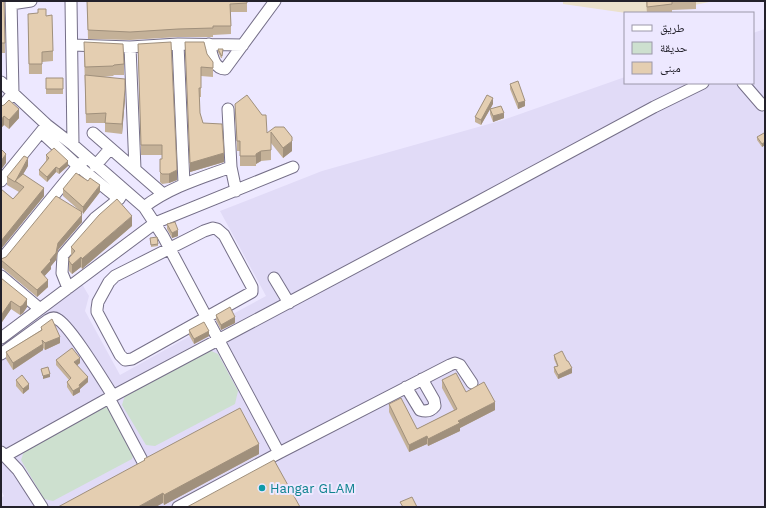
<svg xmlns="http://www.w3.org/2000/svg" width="766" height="508" viewBox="0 0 766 508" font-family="'Work Sans','Noto Naskh Arabic',sans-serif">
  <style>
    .built { fill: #e1dbf7 }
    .industrial { fill: #ebe1cc }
    .green { fill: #cde0cf }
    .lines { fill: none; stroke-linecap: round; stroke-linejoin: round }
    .minor-casing { stroke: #756f88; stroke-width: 13 }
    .minor { stroke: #fff; stroke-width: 11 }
    .wall { fill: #c4b198 }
    .shaded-wall { fill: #a0907c }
    .building { fill: #e4ceb1; stroke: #a0907c }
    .culture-dot { fill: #0f9aa8; stroke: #ede8ff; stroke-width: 1.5 }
    .labels { text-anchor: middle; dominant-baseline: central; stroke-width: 4; stroke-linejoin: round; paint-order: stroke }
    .culture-label { font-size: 13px; fill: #0d838f; stroke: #ede8ff; text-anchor: start }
  </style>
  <rect width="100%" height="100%" fill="#ede8ff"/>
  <path class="built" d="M765,29V507H1V498L4,496L1,490V345L82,284L89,296L85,311L120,375L190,336L187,331L228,310L231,315L266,296L220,211L322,171L503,120L625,77V83H753V33Z"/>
  <path class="industrial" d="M563,1H714L655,13H626L563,4Z"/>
  <path class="green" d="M209,350L218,354L238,391L235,404L155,446L146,445L122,405L125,395Z
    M107,406L136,447L132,459L53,501L44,499L21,460L24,451Z"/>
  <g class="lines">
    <defs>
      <path id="minor" d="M71,1L73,145
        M11,4L31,1
        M178,44L184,184
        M209,44C212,53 213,69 225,69L275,1
        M72,45L130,47L178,44L243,45
        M130,47L135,169
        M1,82L47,125L73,145L144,207L163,236L279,453
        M743,83L762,105
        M1,108L13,93L11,1
        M228,109L231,167L236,191
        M41,132L78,166L119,199
        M93,133L163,194
        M95,166L110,149
        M1,181L45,127
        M144,207C170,187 201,178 231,167
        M213,228L217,229L224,235L252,287V292L132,359L125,360L120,355L97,312V309L98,302L109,282L115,276L129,269L204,231Z
        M1,260L78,166L87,158
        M1,276L40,309
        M274,278L289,303
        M68,288L62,273L63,255L95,218L119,199L124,191
        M1,338L155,223L293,167
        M1,354L48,320C51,318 54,317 57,319C69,324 104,382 113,396
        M406,387L420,410C426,412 431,411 435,406L434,400L422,379
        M109,398L143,462
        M1,452L18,470L42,507
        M5,456L109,398L472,205L654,107L703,83
        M178,507L279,453L450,365L455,363L460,365L472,383"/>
    </defs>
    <use href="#minor" class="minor-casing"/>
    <use href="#minor" class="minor"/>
  </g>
  <path class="wall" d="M1,1H4L5,53H1Z
    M87,1H247V12H231V34L213,35V37H178L130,40L88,39Z
    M646,1H697H696V9L672,10V13H647Z
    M46,16L53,51V61L42,62V74H29L28,23Z
    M185,42L207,54L213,62V77L201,76V97H199L200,113L203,123L224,162L190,172Z
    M138,44L177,180L169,183L162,184L160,182V159H162V155H141Z
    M218,49H223L222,58H221L218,52Z
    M84,52L124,64V75H114L113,76L102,77L125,99L122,134L105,132V123H86Z
    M46,78L63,89V94H46Z
    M510,84L525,106L518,109L510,89Z
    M235,104L267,133L284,127L292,151L283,158L271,143V160L261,161L256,164V166H240V151H237Z
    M493,104L481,125L475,122V117Z
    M1,106L19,118L9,129L4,125L1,128Z
    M490,109L504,118L493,122L490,114Z
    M765,135V145L762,147L757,140V137Z
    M46,155L68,166L59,174L56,172L47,182L39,175V170L46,161Z
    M28,166L23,174L44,196L1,249V189L13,199L19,192L7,185V177Z
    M63,189L100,192L83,214L82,212V222L58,250L56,260L51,266V269L44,276L48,287L37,297L1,267V259L6,257L80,211L63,196Z
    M167,224L178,236L172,238L167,229Z
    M132,226L82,269L81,267L72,274L69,271V258L71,256V247Z
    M150,238L158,244V246L151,247Z
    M1,278L27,307L23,313L20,315L11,309L2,322H1Z
    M216,315L235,323L221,330L216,320Z
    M41,327L60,343L45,350L43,348V350L13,370L6,359V352L41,330Z
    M189,330L209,336L194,344L189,335Z
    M554,355L567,361L572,373L558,379L554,372V367L557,366L554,359Z
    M56,360L80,363L77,365L88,382L80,389V392L73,396L67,387V382L69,380L56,365Z
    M16,380L29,389L23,394L16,386Z
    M442,380L466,392L495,410L460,428V431L428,446L427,444L409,452L389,412V404L417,429L454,410L442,388Z
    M259,454L164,505L144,461V459Z"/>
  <path class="shaded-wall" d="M125,89V99L122,134V124Z
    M493,98V104L481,125V120Z
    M525,101V106L518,109V103Z
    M19,109V118L9,129V120Z
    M504,113V118L493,122V116Z
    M4,116V125L1,128V120Z
    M292,141V151L283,158V148Z
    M765,142V145L762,147V144Z
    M261,151V161L256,164V154Z
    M224,153V162L190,172V163Z
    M6,154V163L1,170V161Z
    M28,158V166L18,183L15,182Z
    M68,161V166L59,174V169Z
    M56,167V172L47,182V177Z
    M177,170V180L169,183V174Z
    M100,185V192L83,214V207Z
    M44,188V196L1,249V241Z
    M82,212V222L58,250L56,260L51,266V269L41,280V272L50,260L58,243Z
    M132,216V226L82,269V259Z
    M178,230V236L172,238V233Z
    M81,257V267L72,274V265Z
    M48,280V287L37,297V290Z
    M27,299V307L23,313L20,315V307Z
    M11,301V309L2,322V314Z
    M235,317V323L221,330V325Z
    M209,331V336L194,344V339Z
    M60,337V343L45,350V343Z
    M43,344V350L13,370V363Z
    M80,358V363L74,368V362Z
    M572,368V373L558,379V375Z
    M50,374V377L43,379V376Z
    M88,377V382L80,389V392L73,396V391L79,385Z
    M29,384V389L23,394V389Z
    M495,402V410L460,428V431L428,446V439L458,421Z
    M427,436V444L409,452V445Z
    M259,444V454L164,505V495Z
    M163,493V503L156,507H138Z"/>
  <path class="building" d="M1,1H4L5,43H1Z
    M87,1H247V3L230,4L231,26H213V28L178,29L130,32L88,30Z
    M647,1H672V4L647,7Z
    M38,9H46V16L52,15L53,51L42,52V64H29L28,14L38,13Z
    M84,42L123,44L124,64L114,65L113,66L85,67Z
    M171,42L177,170L169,174H162L160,172V159H162V145H141L138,44Z
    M185,42H204L207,54L213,62V68L201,67V88H199L200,113L203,123L222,124L224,153L190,163Z
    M218,49H223L222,56L221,55Z
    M85,75L125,79V89L122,124L105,123L106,113L86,114Z
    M46,78H63V89H46Z
    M518,81L525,101L518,103L510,84Z
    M247,95L262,115H266L267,133L275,127H284L292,137V141L283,148L271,132V150L261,151L256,154V156H240V141H237L235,104Z
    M487,95L493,98L481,120L475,117Z
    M9,100L19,109L9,120L4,116L1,120V106L4,105Z
    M501,106L504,113L493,116L490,109Z
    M764,133L765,135V142L762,144L757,137Z
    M54,148L68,161L59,169L56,167L47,177L39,170L49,158L46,155Z
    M1,149L6,154L1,161Z
    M24,156L28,158L15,182L7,177Z
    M76,173L88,181L90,178L100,185L83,207L63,189Z
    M23,174L44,188L1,241V189L13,199L24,187L15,181Z
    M56,196L82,212L81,213L82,215L58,243L56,253L50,260L51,261L41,272L48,280L37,290L1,260V259L6,257Z
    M117,199L132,216L83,258L82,259L81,257L72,265L69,261V258L75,251L71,247L99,215Z
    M175,222L178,230L172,233L167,224Z
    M157,237L158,244L151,245L150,238Z
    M1,278L27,299L23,305L20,307L11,301L2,314L1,313Z
    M230,307L235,317L221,325L216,315Z
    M52,319L60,337L45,343L42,340L43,344L13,363L6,352L42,330L41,327Z
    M204,322L209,331L194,339L189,330Z
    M72,348L80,358L74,362L88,377L79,385L80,387L73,391L67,382L71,378L56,360Z
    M562,351L567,361H568L572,368L558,375L554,367L558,366L554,355Z
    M48,367L50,374L43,376L41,369Z
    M456,373L466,392L484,382L495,402L458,421L460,423L428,439L427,436L409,445L389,404L401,398L417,429L457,409L442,380Z
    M22,375L29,384L23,389L16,380Z
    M240,408L259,444L164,495L163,493L138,507H58L145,460L144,459Z
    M274,460L300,507H187Z
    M412,497L417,507H403L400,502Z"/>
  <circle class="culture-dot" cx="262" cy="488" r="4"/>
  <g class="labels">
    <g class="culture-label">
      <text x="270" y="488">Hangar GLAM</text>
    </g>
  </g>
  <rect width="766" height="508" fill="none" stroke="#23212b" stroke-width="4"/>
  <rect x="624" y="12" width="130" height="72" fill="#ede8ff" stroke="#9c98aa"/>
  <rect x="632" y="25" width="20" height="6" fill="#ffffff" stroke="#9c98aa"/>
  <text x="660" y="32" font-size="12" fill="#23212b">طريق</text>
  <rect x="632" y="42" width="20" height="12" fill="#cde0cf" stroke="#9c98aa"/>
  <text x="660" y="52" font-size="12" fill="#23212b">حديقة</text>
  <rect x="632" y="62" width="20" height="12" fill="#e4ceb1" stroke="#9c98aa"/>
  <text x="660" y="72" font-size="12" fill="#23212b">مبنى</text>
</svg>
